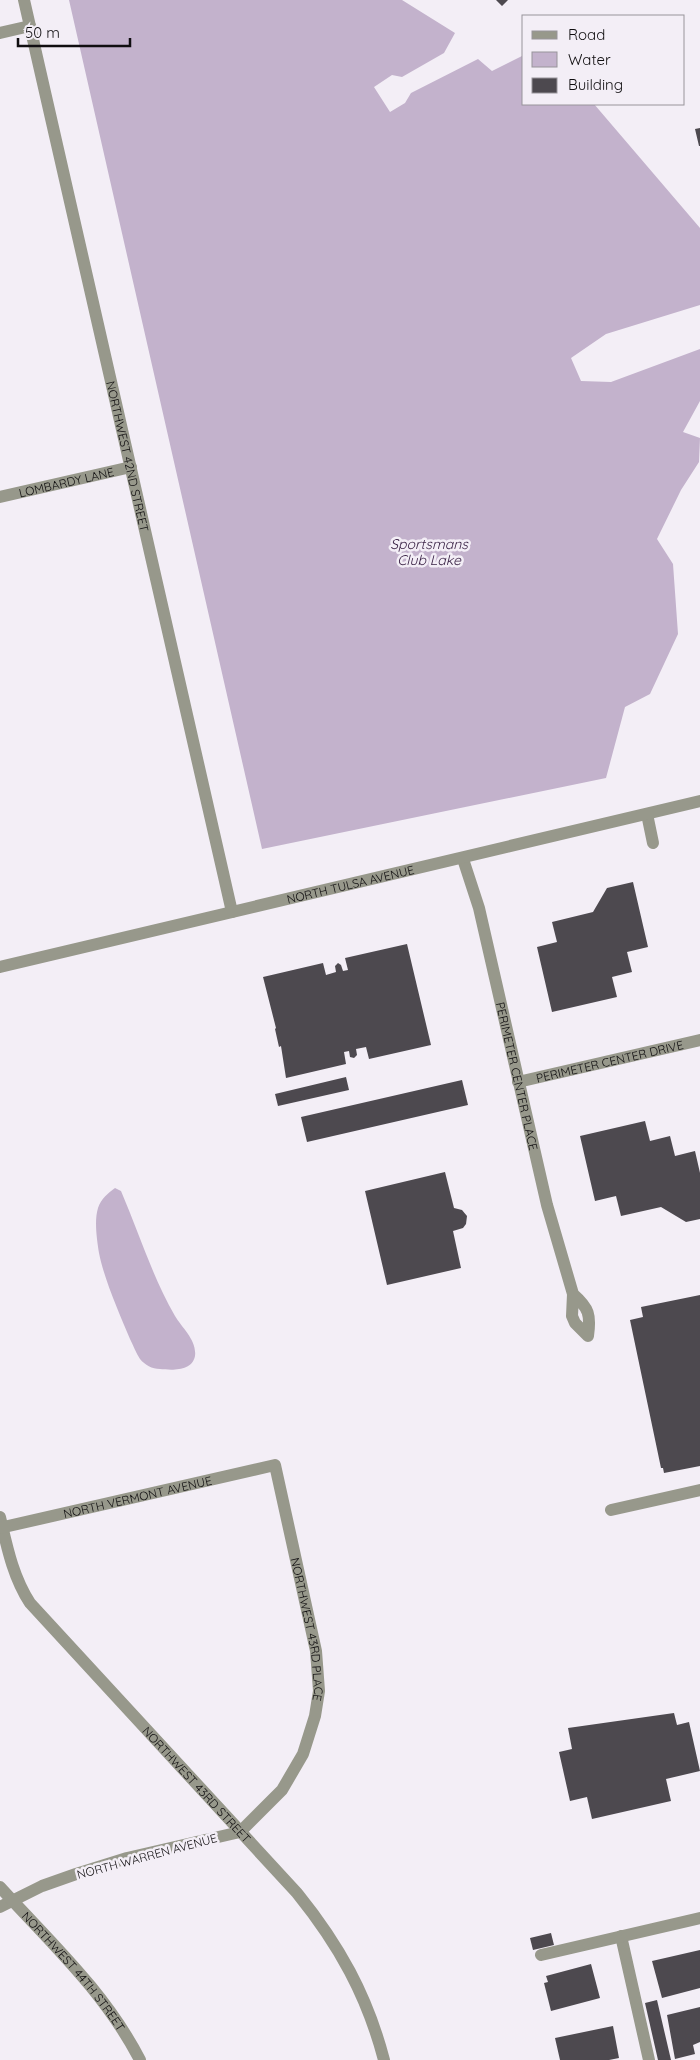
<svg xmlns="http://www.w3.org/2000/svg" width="700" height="2060" viewBox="0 0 700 2060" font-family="Quicksand,sans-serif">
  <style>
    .water { fill: #c3b2cc }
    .building { fill: #4d494f }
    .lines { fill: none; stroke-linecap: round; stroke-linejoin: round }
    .minor { stroke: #97988b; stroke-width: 12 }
    .labels { text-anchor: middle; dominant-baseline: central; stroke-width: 5; stroke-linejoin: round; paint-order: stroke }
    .street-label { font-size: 12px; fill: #100e10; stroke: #f3eef6 }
    .water-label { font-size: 14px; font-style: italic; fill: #351d41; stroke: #f3eef6 }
  </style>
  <rect width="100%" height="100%" fill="#f3eef6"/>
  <path class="water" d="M69,0H402L455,33L444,53L402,77L392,75L374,87L390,112L405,103L411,93L478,59L492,71L524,55V104H594L700,228V305L606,334L571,358L581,381L611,382L700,349V401L683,432L700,438L699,462L681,490L657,539L673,564L678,634L650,694L625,707L606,778L262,849Z
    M115,1188L121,1191C139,1233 152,1276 175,1316C182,1328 197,1340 195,1356C192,1372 171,1370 160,1369C152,1369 145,1365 140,1359C136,1353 133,1345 130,1339C120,1315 104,1279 99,1253C97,1240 94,1221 98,1208C101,1199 108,1193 115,1188Z"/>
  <path class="building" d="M496,0H508L502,6Z
    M700,128V146H699L695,129Z
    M633,882L648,947L627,952L632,972L612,977L617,997L552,1012L537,947L557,942L552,922L593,912L607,888Z
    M407,944L431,1045L369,1059L366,1047L356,1049L357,1055L354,1058L350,1057L349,1051L344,1052L346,1064L286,1078L281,1046L279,1047L275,1029L276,1028L263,977L323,963L326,975L336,972L335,966L338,963L341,965L343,971L348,970L345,958Z
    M346,1077L349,1090L278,1106L275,1094Z
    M462,1080L468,1105L307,1142L301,1117Z
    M645,1121L650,1141L670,1136L675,1156L695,1151L700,1173V1219L686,1222L661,1207L621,1216L616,1196L595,1201L580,1136Z
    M445,1172L454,1208L462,1210L467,1216L466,1224L463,1228L453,1231L461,1268L387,1285L365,1191Z
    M700,1295V1466L664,1473L663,1468H661L630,1320L643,1317L641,1307Z
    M674,1713L677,1725L689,1722L700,1771L666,1779L671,1801L592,1819L587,1797L570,1801L559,1752L572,1749L568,1728Z
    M551,1933L554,1945L533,1950L530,1938Z
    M700,1950V1988L662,1998L652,1961Z
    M591,1964L600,1998L551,2011L544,1983L548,1982L546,1976Z
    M657,2000L671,2060H658L645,2003Z
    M700,2007V2042L693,2045L695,2054L675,2059L667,2015Z
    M613,2026L619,2058L609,2060H560L555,2038Z"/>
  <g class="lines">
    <g class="minor">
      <path id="s1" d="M24,0L232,912"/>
      <path d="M0,33L30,26"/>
      <path id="s2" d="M0,497L131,467"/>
      <path d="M647,814L653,843"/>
      <path id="s3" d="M463,859L479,908L547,1205L573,1294L572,1316L575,1323L588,1336C591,1315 589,1308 573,1294"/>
      <path id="s4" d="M0,967L700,801"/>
      <path id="s5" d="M518,1082L700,1040"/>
      <path d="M611,1510L700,1490"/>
      <path id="s6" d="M0,1517C7,1547 13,1577 30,1603L297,1893C339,1945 367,1995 384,2060"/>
      <path id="s7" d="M0,1528L275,1465L316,1651L319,1691L315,1716L303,1754L282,1790L240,1832L127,1858L76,1874L42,1886L0,1907"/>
      <path id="s8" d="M0,1887C51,1943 105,1992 140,2060"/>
      <path d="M621,1936L649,2060"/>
      <path d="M541,1955L700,1918"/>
    </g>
  </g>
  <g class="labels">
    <g class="street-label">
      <text stroke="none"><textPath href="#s1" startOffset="468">NORTHWEST 42ND STREET</textPath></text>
      <text stroke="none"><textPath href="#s2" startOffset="68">LOMBARDY LANE</textPath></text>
      <text stroke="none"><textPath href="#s4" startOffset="360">NORTH TULSA AVENUE</textPath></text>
      <text stroke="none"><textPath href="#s5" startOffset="94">PERIMETER CENTER DRIVE</textPath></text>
      <text stroke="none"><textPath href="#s3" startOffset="224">PERIMETER CENTER PLACE</textPath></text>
      <text stroke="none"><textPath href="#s7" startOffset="141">NORTH VERMONT AVENUE</textPath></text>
      <text stroke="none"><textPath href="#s7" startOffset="450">NORTHWEST 43RD PLACE</textPath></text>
      <text stroke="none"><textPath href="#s6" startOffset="338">NORTHWEST 43RD STREET</textPath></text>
      <text transform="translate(147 1856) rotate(-15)">NORTH WARREN AVENUE</text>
      <text stroke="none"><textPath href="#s8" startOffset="112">NORTHWEST 44TH STREET</textPath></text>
    </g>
    <g class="water-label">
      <text x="429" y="544">Sportsmans<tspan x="429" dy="16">Club Lake</tspan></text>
    </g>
  </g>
  <rect x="522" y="15" width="162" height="90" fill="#f3eef6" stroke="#98949a"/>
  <rect x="532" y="31" width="25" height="8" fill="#97988b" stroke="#98949a"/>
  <text x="568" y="40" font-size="15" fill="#100e10">Road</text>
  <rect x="532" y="52" width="25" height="15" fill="#c3b2cc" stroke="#98949a"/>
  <text x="568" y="65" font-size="15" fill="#100e10">Water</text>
  <rect x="532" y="78" width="25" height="15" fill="#4d494f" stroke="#98949a"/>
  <text x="568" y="90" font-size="15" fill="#100e10">Building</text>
  <path d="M18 38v8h112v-8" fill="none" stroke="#100e10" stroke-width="2.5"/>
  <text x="25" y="38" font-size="15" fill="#100e10" stroke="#f3eef6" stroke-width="4" paint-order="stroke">50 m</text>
</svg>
